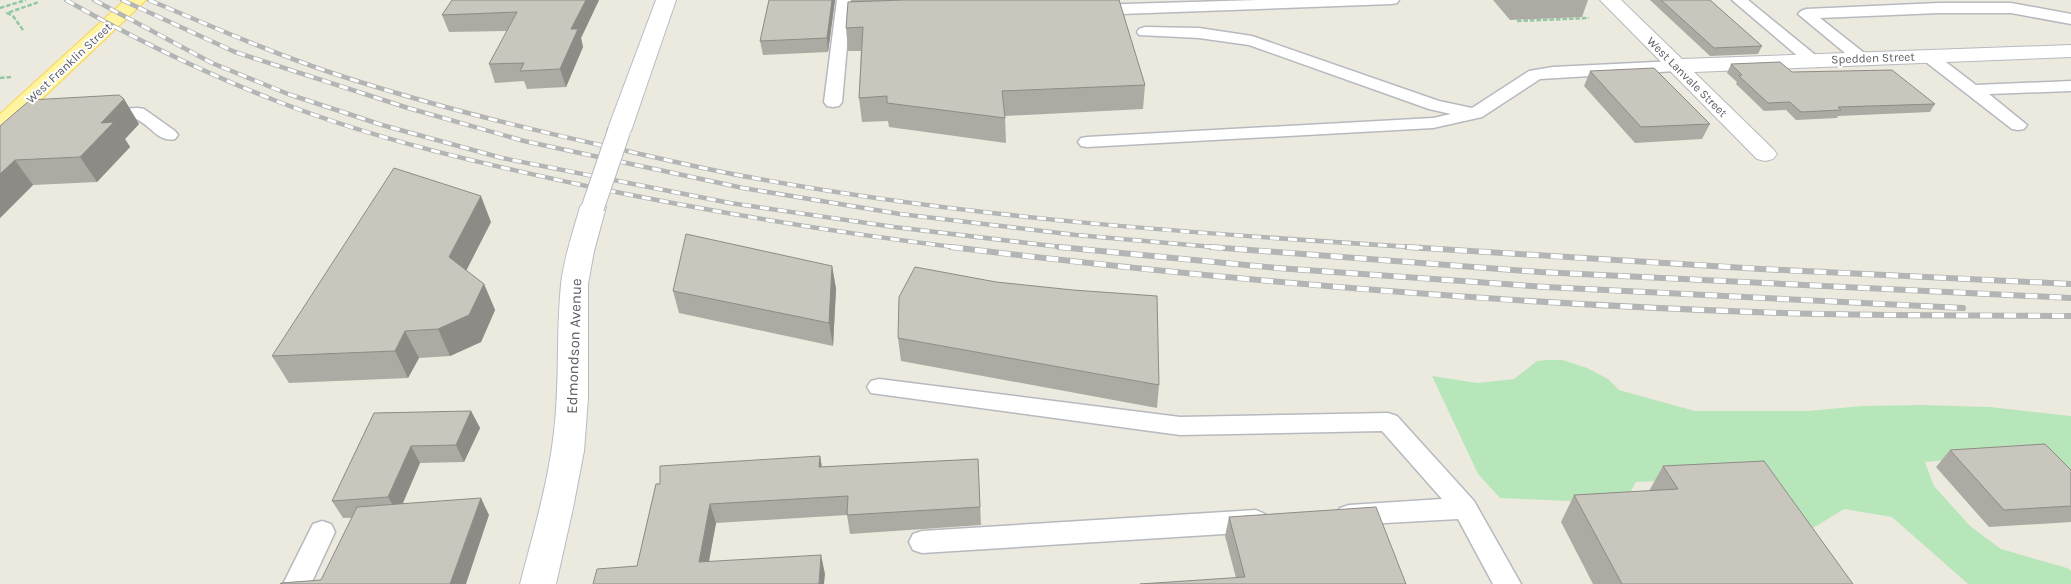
<svg xmlns="http://www.w3.org/2000/svg" width="2071" height="584" viewBox="0 0 2071 584" font-family="Karla,sans-serif">
  <style>
    .green { fill: #b8e6bb }
    .lines { fill: none; stroke-linecap: round; stroke-linejoin: round }
    .service-casing { stroke: #b7b9bf; stroke-width: 3 }
    .minor-casing { stroke: #b7b9bf; stroke-width: 2 }
    .secondary-casing { stroke: #b8bbc2; stroke-width: 2 }
    .primary-casing { stroke: #fad24a; stroke-width: 2 }
    .path { stroke: #92c7a3; stroke-width: 2.5; stroke-dasharray: 4.5 2; stroke-linecap: butt }
    .service { fill: #fff; fill-rule: evenodd }
    .minor { fill: #fff; fill-rule: evenodd }
    .secondary { fill: #fff; fill-rule: evenodd }
    .primary { fill: #fff5a1; fill-rule: evenodd }
    .rail-far1-casing { stroke: #b3b4b4; stroke-width: 4.5 }
    .rail-casing { stroke: #b3b4b4; stroke-width: 6 }
    .rail-far1 { stroke: #fff; stroke-width: 3; stroke-dasharray: 9; stroke-linecap: butt }
    .rail { stroke: #fff; stroke-width: 4.5; stroke-dasharray: 12; stroke-linecap: butt }
    .secondary-bridge-casing { stroke: #b8bbc2; stroke-width: 24; stroke-linecap: butt }
    .secondary-bridge { stroke: #fff; stroke-width: 22 }
    .wall { fill: #adaaa3 }
    .shaded-wall { fill: #8d8b85 }
    .building { fill: #c9c6be; stroke: #8d8b85 }
    .labels { text-anchor: middle; dominant-baseline: central; stroke-width: 4; stroke-linejoin: round; paint-order: stroke }
    .far-street-label { font-size: 12px; fill: #585b61; stroke: #fff }
    .street-label { font-size: 15px; fill: #585b61; stroke: #fff }
  </style>
  <rect width="100%" height="100%" fill="#eceade"/>
  <path class="green" d="M1547,360H1563L1587,368L1608,379L1619,390L1695,411H1808L1862,406L1921,405L1990,407L2071,416V498L2027,453L1925,462L1934,486L1970,526L2001,549L2067,568L2071,571V584H1968L1892,517L1844,509L1813,528L1793,529L1742,477L1636,482L1627,498L1591,502L1500,498L1478,474L1432,376L1477,383L1514,379L1537,361Z"/>
  <g class="lines">
    <defs>
      <path id="service" d="M837,0H851L850,14H880L883,17L880,20L849,23L842,102L839,106L833,107L827,106L824,102Z
        M1257,0H1399L1397,3L1392,4L1093,15L1088,13L1085,10L1088,7L1093,5Z
        M1732,0H1748L1819,58L1821,61L1819,64H1807Z
        M1939,3H2011L2071,14V24L2011,13H1939L1820,18L1868,56L1870,59L1868,62H1856L1798,14L1801,11L1806,9Z
        M1145,27L1199,28L1252,36L1439,101L1472,108L1529,71L1553,67L1676,61L1682,63L1684,66L1682,69L1676,71L1540,79L1482,117L1433,128L1087,147L1081,146L1078,142L1081,138L1087,137L1433,118L1451,114L1429,109L1249,45L1199,38L1139,35L1137,32L1139,29Z
        M1928,51L1934,53L1976,85L2071,81V91L1989,94L2027,125L2024,129L2018,130L2012,129L1922,59L1920,56L1922,53Z
        M138,108L144,109L175,131L178,135L175,139C157,143 149,122 133,118C122,116 109,121 97,118L94,114L97,110Z
        M879,379L1180,417L1388,413L1397,416L1474,501L1521,584H1493L1458,519L1349,525L1340,522L1336,515L1340,508L1349,505L1442,499L1382,431L1180,435L871,393L867,387L871,381Z
        M1256,510L1265,514L1269,521L1265,528L1256,532L922,553L913,550L909,542L913,534L922,531Z
        M322,521L331,524L335,532L311,584H283L313,524Z"/>
      <path id="minor" d="M1600,0H1621L1682,59L2071,45V57L1694,72L1773,149L1777,154L1773,159L1765,161L1757,159Z"/>
      <path id="secondary" d="M656,0H676L631,131L627,136L619,138L611,136L607,131Z
        M593,199L602,202L606,207L594,251L588,284V398L584,451L573,508L556,584H520C533,534 548,484 554,432C560,383 556,333 561,284C564,258 573,232 580,207L584,202Z"/>
      <path id="primary" d="M125,0H146L8,131L0,133V114Z"/>
    </defs>
    <use href="#service" class="service-casing"/>
    <use href="#minor" class="minor-casing"/>
    <use href="#secondary" class="secondary-casing"/>
    <use href="#primary" class="primary-casing"/>
    <path class="path" d="M0,8L26,0
      M1517,21L1589,18
      M23,30L13,16L7,13L39,2
      M0,78L11,77"/>
    <use href="#service" class="service"/>
    <use href="#minor" class="minor"/>
    <use href="#secondary" class="secondary"/>
    <use href="#primary" class="primary"/>
    <defs>
      <path id="rail-far1" d="M66,0C133,38 202,72 274,100C376,140 483,164 591,187C713,212 837,233 962,248
        M94,0L212,63L288,94L382,125L502,158L730,203L894,227L1069,248
        M122,0L235,52L408,108L524,141L743,188L900,214L1076,235L1225,248
        M149,0C210,26 270,52 332,73C426,104 522,128 618,149C663,159 708,170 754,178C976,219 1202,234 1427,248"/>
      <path id="rail" d="M951,247C1228,281 1505,304 1783,313C1879,316 1975,315 2071,316
        M1059,247L1277,268L1546,287L1963,308
        M1211,247L1540,272L2071,298
        M1407,247L1761,269L2071,284"/>
    </defs>
    <use href="#rail-far1" class="rail-far1-casing"/>
    <use href="#rail" class="rail-casing"/>
    <use href="#rail-far1" class="rail-far1"/>
    <use href="#rail" class="rail"/>
    <defs>
      <path id="secondary-bridge" d="M593,207L619,131"/>
    </defs>
    <use href="#secondary-bridge" class="secondary-bridge-casing"/>
    <use href="#secondary-bridge" class="secondary-bridge"/>
  </g>
  <path class="wall" d="M452,0H599L581,38L583,47L566,87L527,89L524,81L495,83L489,64L507,31L449,32L442,15Z
    M769,0H835L828,52L763,55L760,41Z
    M851,0H1119L1145,85L1143,109L1005,116L1006,143L889,127L888,121L862,122L859,98L861,51H848L846,28Z
    M1493,0H1588L1582,17L1510,20Z
    M1650,0H1710L1762,46L1758,54L1710,56Z
    M1731,64L1792,72L1935,104L1930,112L1838,116L1837,118L1796,120L1786,110L1764,111L1736,84L1737,82L1727,73Z
    M1590,71L1710,124L1702,139L1635,143L1584,86Z
    M124,99L139,124L125,139L130,147L97,182L33,185L0,218V126Z
    M491,222L466,270L484,284L495,310L481,342L450,356L419,358L408,378L289,383L272,356Z
    M832,266L836,289L833,346L679,313L673,291Z
    M898,338L1159,385L1157,408L901,361Z
    M471,411L480,428L464,462L420,463L403,503L489,515L343,518L332,501L374,413Z
    M1950,450L2071,470V522L1989,527L1936,467Z
    M820,456L822,467L978,459L981,525L850,534L847,515L716,523L709,562L825,574L637,566L656,484Z
    M1663,466L1853,584H1593L1561,522L1574,495L1649,491Z
    M1229,517L1406,584L1236,578L1225,536Z"/>
  <path class="shaded-wall" d="M586,0H599L581,38L583,47L566,87L560,69L571,29Z
    M832,0H835L828,52L827,38Z
    M124,99L139,124L125,139L130,147L97,182L80,157L101,123Z
    M15,160L33,185L0,218V174Z
    M481,196L491,222L460,283L449,257Z
    M832,266L836,289L833,346L829,323Z
    M484,284L495,310L481,342L450,356L438,329Z
    M405,331L419,358L408,378L395,351Z
    M471,411L480,428L464,462L456,445Z
    M411,446L420,463L398,514L388,497Z
    M820,456L823,475L819,467Z
    M481,498L489,515L466,584H450Z
    M710,504L716,523L705,581L699,562Z
    M821,555L825,574L824,584H819Z"/>
  <path class="building" d="M452,0H586L571,29H578L560,69L520,71L524,63L489,64L517,12L442,15Z
    M769,0H832L827,38L760,41Z
    M903,0H1119L1145,85L1002,91L1005,118L887,103V96L859,98L863,27L846,28L848,2Z
    M1661,0H1710L1762,46L1714,48Z
    M1780,62L1792,72L1892,70L1935,104L1838,107L1841,110L1801,112L1790,102L1768,103L1739,76L1742,75L1731,64Z
    M1654,68L1710,124L1641,127L1590,71Z
    M119,95L124,99L101,123L114,122L80,157L15,160L0,174V126L30,100Z
    M394,168L481,196L449,257L484,284L469,315L438,329L405,331L395,351L272,356Z
    M686,234L832,266L829,323L673,291Z
    M915,267L996,282L1073,290L1157,296L1159,385L898,338L899,297Z
    M471,411L456,445L411,446L388,497L332,501L374,413Z
    M2045,444L2071,470V506L2004,510L1950,450Z
    M820,456L819,467L978,459L980,507L847,515L848,496L710,504L699,562L821,555L819,584H593L597,569L637,566L656,484H660V466Z
    M1764,461L1853,584H1622L1574,495L1678,489L1663,466Z
    M481,498L450,584H280L281,583L321,580L357,507Z
    M1376,507L1406,584H1140L1245,577L1229,517Z"/>
  <g class="labels">
    <g class="far-street-label">
      <text transform="translate(1873 58) rotate(-2)">Spedden Street</text>
      <text transform="translate(69 63) rotate(-43)">West Franklin Street</text>
      <text transform="translate(1687 77) rotate(45)">West Lanvale Street</text>
    </g>
    <g class="street-label">
      <text transform="translate(574 346) rotate(-88)">Edmondson Avenue</text>
    </g>
  </g>
</svg>
